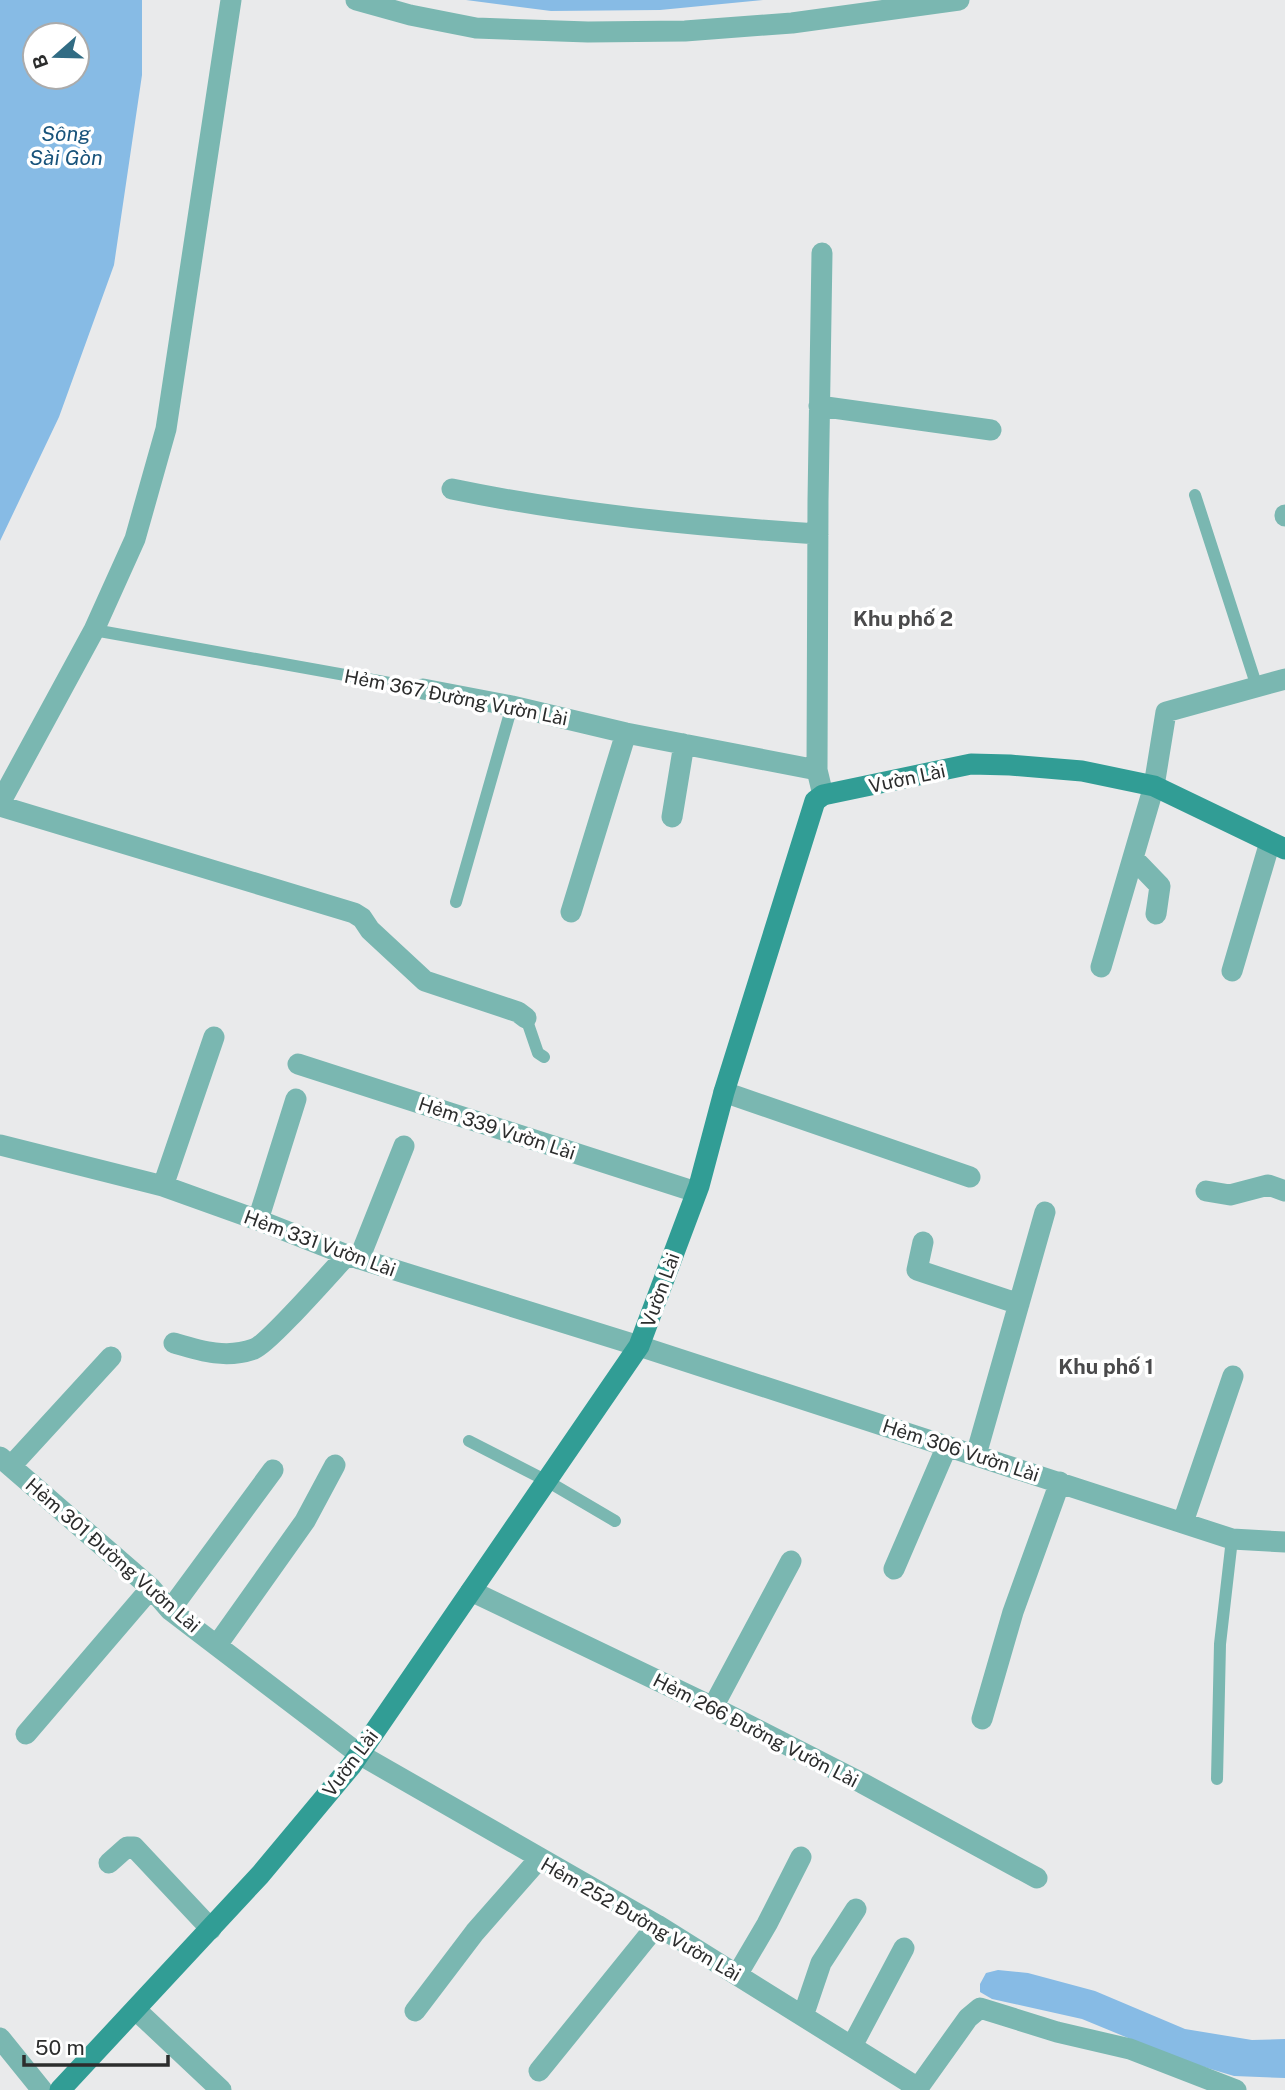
<svg xmlns="http://www.w3.org/2000/svg" width="1285" height="2090" viewBox="0 0 1285 2090" font-family="'Public Sans',sans-serif">
  <style>
    .water { fill: #87bbe5; fill-rule: evenodd }
    .lines { fill: none; stroke-linecap: round; stroke-linejoin: round }
    .service { stroke: #7ab7b1; stroke-width: 12 }
    .minor { stroke: #7ab7b1; stroke-width: 21 }
    .secondary { stroke: #319d95; stroke-width: 21 }
    .labels { text-anchor: middle; dominant-baseline: central; stroke-width: 7; stroke-linejoin: round; paint-order: stroke }
    .street-label { font-size: 19px; fill: #2c2d2d; stroke: #fff }
    .water-label { font-size: 21px; font-style: italic; fill: #18537b; stroke: #fff }
    .neighbourhood-label { font-size: 21px; font-weight: bold; fill: #4a4a4b; stroke: #fff }
  </style>
  <rect width="100%" height="100%" fill="#e9eaeb"/>
  <path class="water" d="M0,0H142V75L114,265L59,417L0,541ZM35,35H77V77H35Z
    M466,0H763L660,10L551,11Z
    M998,1970L1028,1973L1095,1991L1185,2029L1252,2040L1285,2039V2078L1234,2076L1184,2061L1082,2019L992,1999L980,1992V1984L986,1973Z"/>
  <g class="lines">
    <path class="service" d="M1195,495L1257,687
      M94,630L423,689
      M456,902L512,706
      M526,1018L538,1053L544,1057
      M469,1441L547,1481L615,1521
      M1217,1779L1220,1644L1232,1539"/>
    <path class="minor" d="M356,0L410,15L476,28L588,32L685,31L792,23L959,0
      M822,253L818,501L817,770L823,795
      M819,406L991,430
      M452,489C572,514 696,526 818,534
      M1285,515V516
      M423,689L512,706L626,733L817,770
      M0,803L94,630L135,539L166,429L231,0
      M0,806L354,913L362,918L370,930L425,981L518,1012L526,1018
      M672,817L684,744
      M1133,858L1160,886L1156,914
      M571,912L626,733
      M1101,967L1154,786L1166,712L1285,679
      M1232,971L1270,842
      M298,1064L696,1192
      M724,1092L970,1177
      M0,1145L163,1186L258,1220L347,1255L639,1346L1232,1539L1285,1542
      M163,1186L214,1037
      M1206,1191L1230,1195L1268,1185L1285,1191
      M258,1220L296,1099
      M923,1242L917,1270L1019,1304
      M359,1259L404,1146
      M174,1343C201,1351 226,1359 254,1349C268,1344 332,1271 347,1255
      M976,1455L1045,1212
      M0,1457L151,1588L170,1610L359,1754L657,1925L918,2088L917,2090
      M11,1466L111,1357
      M1183,1522L1233,1376
      M894,1569L947,1446
      M471,1591L713,1707L862,1783L1037,1878
      M170,1610L273,1470
      M217,1645L305,1521L335,1465
      M713,1707L791,1561
      M982,1719L1013,1612L1060,1482
      M26,1734L151,1588
      M109,1863L127,1847H134L211,1929
      M737,1975L767,1924L801,1857
      M136,2010L221,2090
      M415,2011L475,1932L539,1859
      M803,2016L821,1963L856,1909
      M0,2038L42,2090
      M852,2046L904,1948
      M539,2071L657,1925
      M918,2088L968,2018L980,2008L1057,2032L1130,2049L1236,2090"/>
    <path class="secondary" d="M60,2090L260,1875L351,1766L639,1346L699,1186L724,1092L815,801L823,795L971,764L1010,765L1082,771L1154,786L1285,849"/>
  </g>
  <g class="labels">
    <g class="street-label">
      <text transform="translate(456 697) rotate(11)">Hẻm 367 Đường Vườn Lài</text>
      <text transform="translate(907 778) rotate(-12)">Vườn Lài</text>
      <text transform="translate(497 1128) rotate(18)">Hẻm 339 Vườn Lài</text>
      <text transform="translate(320 1243) rotate(20)">Hẻm 331 Vườn Lài</text>
      <text transform="translate(660 1290) rotate(-70)">Vườn Lài</text>
      <text transform="translate(961 1450) rotate(18)">Hẻm 306 Vườn Lài</text>
      <text transform="translate(113 1555) rotate(41)">Hẻm 301 Đường Vườn Lài</text>
      <text transform="translate(756 1730) rotate(27)">Hẻm 266 Đường Vườn Lài</text>
      <text transform="translate(350 1763) rotate(-53)">Vườn Lài</text>
      <text transform="translate(641 1919) rotate(30)">Hẻm 252 Đường Vườn Lài</text>
    </g>
    <g class="water-label">
      <text x="66" y="133">Sông<tspan x="66" dy="24">Sài Gòn</tspan></text>
    </g>
    <g class="neighbourhood-label">
      <text x="903" y="618">Khu phố 2</text>
      <text x="1106" y="1366">Khu phố 1</text>
    </g>
  </g>
  <g transform="translate(56 56) rotate(250)"><circle r="33" fill="#ffffff" stroke="#ababab" stroke-width="2"/>
  <path d="M0-5L12 26L0 18L-12 26Z" fill="#316c84"/>
  <text y="-10" font-size="19" font-weight="bold" text-anchor="middle" fill="#2c2d2d">B</text>
  </g>
  <path d="M24 2055v10h144v-10" fill="none" stroke="#2c2d2d" stroke-width="3.5"/>
  <text x="35" y="2055" font-size="21" fill="#2c2d2d" stroke="#ffffff" stroke-width="5" paint-order="stroke">50 m</text>
</svg>
